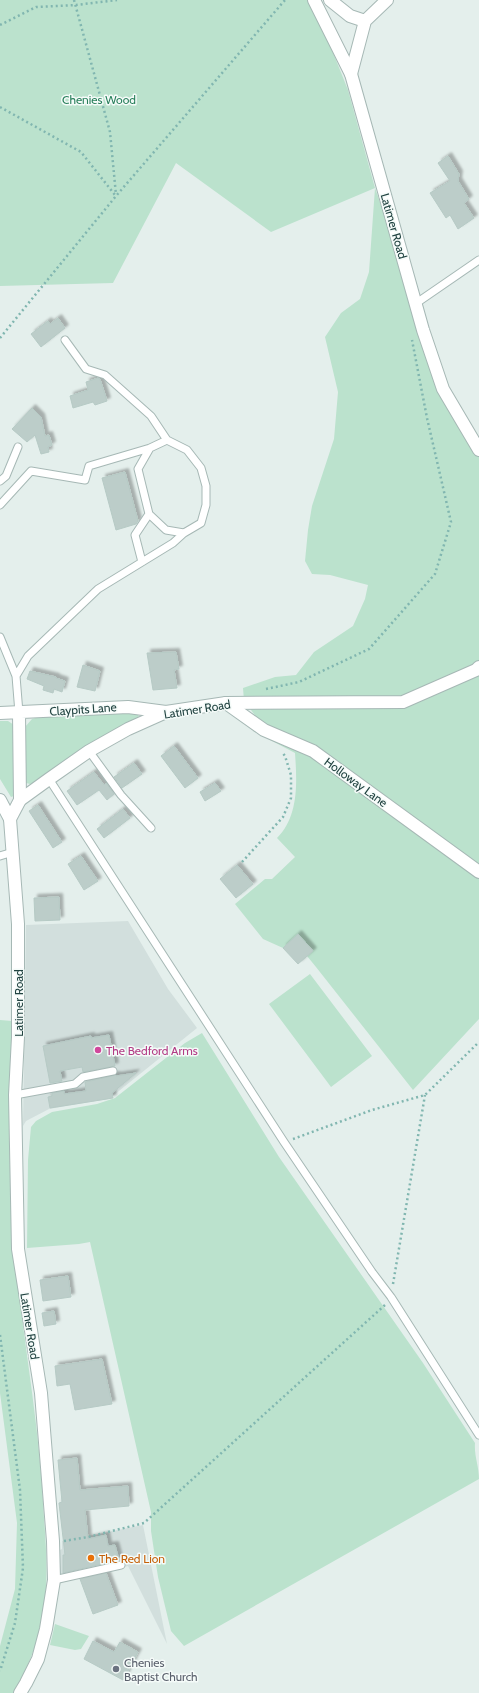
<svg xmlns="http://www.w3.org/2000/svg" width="479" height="1693" viewBox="0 0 479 1693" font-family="Cabin,sans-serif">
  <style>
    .built { fill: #d2dfdd }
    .green { fill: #bbe2cd }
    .building { fill: #bccdc9; stroke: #b6cac5; filter: url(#shadow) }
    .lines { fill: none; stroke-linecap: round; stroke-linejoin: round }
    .service-casing { stroke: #a6b8b5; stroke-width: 9 }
    .minor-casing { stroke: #a6b8b5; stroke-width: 14 }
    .tertiary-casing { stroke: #a6b8b5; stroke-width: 14 }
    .path { stroke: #81b6b0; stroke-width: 2.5; stroke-dasharray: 2 3; stroke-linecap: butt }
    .service { stroke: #fff; stroke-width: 7 }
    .minor { stroke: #fff; stroke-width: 12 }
    .tertiary { stroke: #fff; stroke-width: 12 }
    .hotel-dot { fill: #d1479c; stroke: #f5fbf9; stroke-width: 1.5 }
    .food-dot { fill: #e8710a; stroke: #f5fbf9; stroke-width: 1.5 }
    .worship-dot { fill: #6b7280; stroke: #f5fbf9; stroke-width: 1.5 }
    .labels { text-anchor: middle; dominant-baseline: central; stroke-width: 3; stroke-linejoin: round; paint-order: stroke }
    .park-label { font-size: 12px; fill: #277f5a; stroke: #f5fbf9 }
    .street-label { font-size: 12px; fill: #214341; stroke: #f5fbf9 }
    .hotel-label { font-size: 12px; fill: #b23c85; stroke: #f5fbf9; text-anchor: start }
    .food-label { font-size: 12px; fill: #c56008; stroke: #f5fbf9; text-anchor: start }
    .worship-label { font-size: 12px; fill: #5b616d; stroke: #f5fbf9; text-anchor: start }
  </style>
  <defs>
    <filter id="shadow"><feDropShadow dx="3.5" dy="-3.5" stdDeviation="1" flood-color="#0004"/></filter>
  </defs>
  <rect width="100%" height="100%" fill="#e4efec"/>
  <path class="built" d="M128,921L168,989L197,1028L109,1099L49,1109L26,1121L23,1126L26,925Z
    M143,1525L167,1644L128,1566L60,1583V1550L62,1549V1541Z"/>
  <path class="green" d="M0,0H312L348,90L375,188L404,271L426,356L479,456V664L402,700L244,701L243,688L275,677L296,675L314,652L353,626L365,599L368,585L330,575L312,574L305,561L308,530L312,506L334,439L338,392L325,337L341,313L360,299L369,272L375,188L271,232L176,163L113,283L0,286Z
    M479,672V1019L413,1090L316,967L307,956L313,950L298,935L283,948L263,939L235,904L265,879H272L295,857L277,838C299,816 297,782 295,753L253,731L257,718L248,706L403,705Z
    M136,711L139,717L81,750L34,783L30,784L26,783L23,779L25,727L32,719L39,717Z
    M0,721H8L14,725L15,730L13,742L15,790L14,796L11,797L0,779Z
    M310,974L372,1056L331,1087L269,1004Z
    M0,1020L12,1021C10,1088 8,1156 12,1223C19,1322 40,1419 44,1518C46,1545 48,1573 45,1600C43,1630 29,1668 13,1693H0V1646L15,1589L17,1523L0,1393Z
    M202,1033L279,1157L423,1363L475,1443C474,1456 479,1466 479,1479L184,1646L171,1631L158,1577L151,1531V1512L90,1242L79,1244L27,1248L28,1160L31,1127L36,1121L52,1112L97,1104L115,1098L185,1043Z
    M55,1624L89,1636L81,1649L75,1650L50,1645Z"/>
  <path class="building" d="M448,156L459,174L458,181L469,199L464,203L474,218L458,229L450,215L446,218L430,193L450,181L438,163Z
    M58,318L65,328L41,347L31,334L48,321L50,324Z
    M98,378L100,379L107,401L95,405L93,402L73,408L70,396L88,390L86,382Z
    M32,408L41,417L45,436L49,435L52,445L48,447L49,452L41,454L35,435L27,442L12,429Z
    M125,472L138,521L136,524L116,530L102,478Z
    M176,652L179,669L174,670L177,688L153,690L147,653Z
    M83,665L100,671L95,691L77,687Z
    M30,671L56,677V678L65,681L62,692L54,689L53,693L43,690L44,686L27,679Z
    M174,746L198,778L185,788L161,756Z
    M134,763L142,774L122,788L114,777Z
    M94,772L104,785L106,783L114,794L107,800L99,790L77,805L67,791Z
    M215,783L221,791L205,801L200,792Z
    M38,805L62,842L53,848L29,811Z
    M123,809L130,818L104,838L97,829Z
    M81,856L98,881L84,890L68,864Z
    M237,865L253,884L236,898L220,879Z
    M59,897L60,920L35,921L34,898Z
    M298,934L313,951L298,964L283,948Z
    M109,1035L115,1066L83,1072L82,1067L60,1071L62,1081L50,1083L43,1046L91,1036V1038Z
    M136,1073L112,1093L113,1098L50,1108L48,1097L52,1096V1093L64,1091V1094L86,1091L85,1082L116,1075V1076Z
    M68,1276L71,1297L43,1301L40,1280Z
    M54,1311L56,1324L44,1326L42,1313Z
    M102,1359L112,1404L75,1410L70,1384L57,1386L55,1366Z
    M77,1458L80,1490L128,1486L129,1506L85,1510L88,1539L106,1535L108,1546L115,1545L119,1560L63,1573V1555H65L59,1503L62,1502L58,1460Z
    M106,1573L118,1605L93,1614L80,1579Z
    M93,1641L114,1652L120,1642L138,1652L123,1680L84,1659Z"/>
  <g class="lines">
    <defs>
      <path id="service" d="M415,304L479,260
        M167,440L150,448L138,469L149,514L166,530L184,533
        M0,481L6,476L18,447
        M0,505L31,471L85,480L89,466L150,448
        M142,562L135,535L149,514
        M0,637L16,676L19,713
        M16,676L28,656L98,589L173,543L184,533L201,523L206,505V486L201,468L187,450L167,440L151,416L105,375L86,369L65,340
        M89,751L121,795L151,828
        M49,779L284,1142L372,1272L391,1297L479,1435
        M0,856L13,852
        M15,1095L75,1084L83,1077L113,1071
        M54,1580L121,1565"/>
      <path id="minor" d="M330,0L350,16L365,21
        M351,74L365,21L387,0
        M226,703L264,730L313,751L479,872
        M0,713L128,707L166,712
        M19,713L20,800
        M0,800L10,819"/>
      <path id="tertiary" d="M314,0L351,74L423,330L443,389L479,450
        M20,1693L26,1683L38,1659L46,1629L54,1580L53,1541L41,1393L18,1249L15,1095L18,1037V924L10,819L20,800L49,779L89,751L128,729L166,712L226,703L403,702L476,670L479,667"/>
    </defs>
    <use href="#service" class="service-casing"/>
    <use href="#minor" class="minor-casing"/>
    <use href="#tertiary" class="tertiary-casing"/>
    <path class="path" d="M74,0L110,132L116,195
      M0,25L36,7L76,5L117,0
      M0,107L81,152L115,195
      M0,338L116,196L285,0
      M266,689L299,682L369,649L435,574L451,522L427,418L412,340
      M242,862L283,817L291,798V775L285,756L282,752
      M293,1139L372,1110L425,1095L479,1042
      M393,1284L425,1095
      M0,1335L20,1490L23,1568L15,1623L0,1671
      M64,1541L88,1537L144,1523L385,1305"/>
    <use href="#service" class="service"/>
    <use href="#minor" class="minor"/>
    <use href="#tertiary" class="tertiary"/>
  </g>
  <circle class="hotel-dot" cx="98" cy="1050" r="4"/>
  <circle class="food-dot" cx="91" cy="1558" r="4"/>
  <circle class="worship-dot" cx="116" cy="1669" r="4"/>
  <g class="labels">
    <g class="park-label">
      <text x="99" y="99">Chenies Wood</text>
    </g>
    <g class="street-label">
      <text transform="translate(394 226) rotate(74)">Latimer Road</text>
      <text transform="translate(83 709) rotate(-4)">Claypits Lane</text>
      <text transform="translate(197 709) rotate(-9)">Latimer Road</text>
      <text transform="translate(356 782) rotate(36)">Holloway Lane</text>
      <text transform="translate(18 1003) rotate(-90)">Latimer Road</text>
      <text transform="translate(30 1326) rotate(81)">Latimer Road</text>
    </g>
    <g class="hotel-label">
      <text x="106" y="1050">The Bedford Arms</text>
    </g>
    <g class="food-label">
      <text x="99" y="1558">The Red Lion</text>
    </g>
    <g class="worship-label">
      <text x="124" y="1662">Chenies<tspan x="124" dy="14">Baptist Church</tspan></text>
    </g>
  </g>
</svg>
